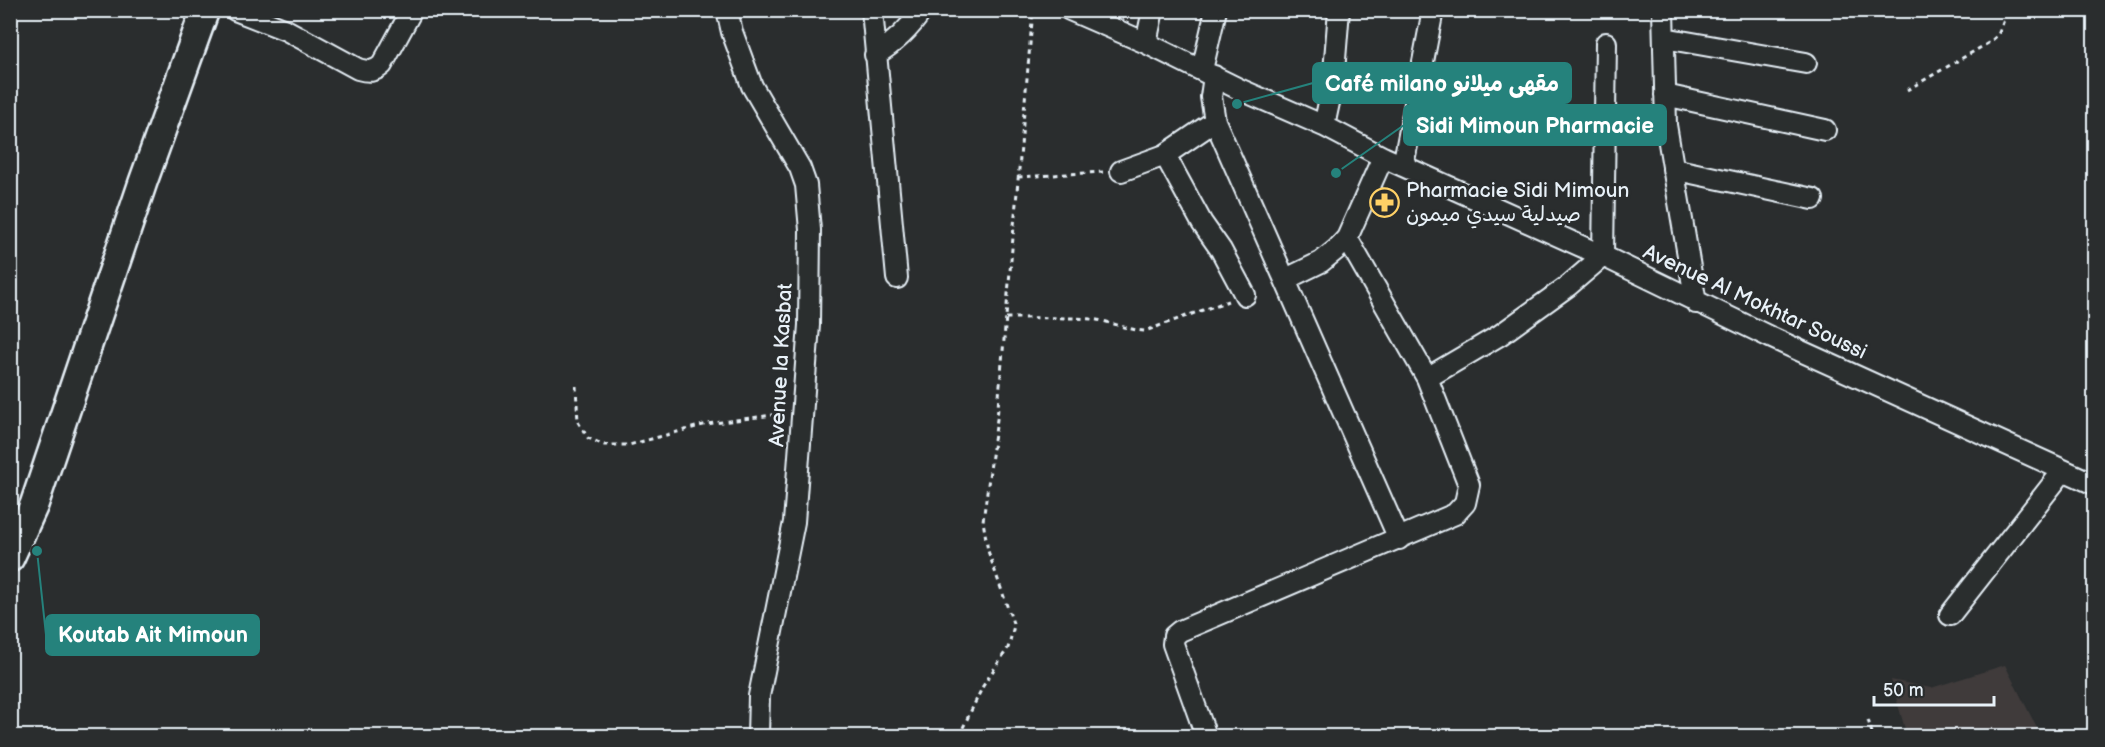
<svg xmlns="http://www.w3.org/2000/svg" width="2105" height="747" viewBox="0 0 2105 747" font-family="'Balsamiq Sans','Playpen Sans Arabic',sans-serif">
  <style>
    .built { fill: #3f3b3b }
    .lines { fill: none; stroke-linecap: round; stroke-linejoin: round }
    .street-casing { stroke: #e8f1f8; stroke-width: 24 }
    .secondary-casing { stroke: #e8f1f8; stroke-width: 32 }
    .path { stroke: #e8f1f8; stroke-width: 3; stroke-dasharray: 4.5 4.5; stroke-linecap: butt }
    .street { stroke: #2a2d2e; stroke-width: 20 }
    .secondary { stroke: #2a2d2e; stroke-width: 27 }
    .labels { text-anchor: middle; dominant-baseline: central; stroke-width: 6; stroke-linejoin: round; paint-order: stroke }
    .poi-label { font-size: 21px; fill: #e8f1f8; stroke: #2a2d2e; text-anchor: start }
    .street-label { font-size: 21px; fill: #e8f1f8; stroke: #2a2d2e }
    .leader { fill: none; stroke: #25827c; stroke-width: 2 }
    .callout-dot { fill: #25827c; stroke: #2a2d2e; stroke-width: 2 }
    .callout { fill: #25827c; stroke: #25827c; stroke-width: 2 }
    .callout-label { font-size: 22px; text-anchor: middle; font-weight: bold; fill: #fff }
  </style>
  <rect width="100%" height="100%" fill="#2a2d2e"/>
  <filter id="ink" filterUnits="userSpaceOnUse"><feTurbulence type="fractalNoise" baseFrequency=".0167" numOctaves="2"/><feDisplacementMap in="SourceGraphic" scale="12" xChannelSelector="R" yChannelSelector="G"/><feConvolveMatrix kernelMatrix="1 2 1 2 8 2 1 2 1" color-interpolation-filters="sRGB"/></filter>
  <g filter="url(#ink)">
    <path class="built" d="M2005,665L2041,736H1907L1891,680L1931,688Z"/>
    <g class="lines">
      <defs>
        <path id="street" d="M235,10L286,30L358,69C369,72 374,72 382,65L412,10
          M727,10L732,32L752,86L800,168L806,185L810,230L809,325L794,522L759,696L758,736
          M872,10L897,278
          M1070,10L1146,43L1239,89L1324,126L1383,157L1603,256L1770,337L2094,484
          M1663,10L1666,125L1696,303
          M1664,38L1806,63
          M1146,43L1153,10
          M875,55C895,43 909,30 922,10
          M1202,70L1216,10
          M1214,76L1211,97L1215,121L1399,539
          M1665,95L1825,130
          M1324,126L1333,84L1339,10
          M1165,155L1202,223L1221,250L1245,295
          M1403,166L1433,10
          M1673,169L1813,199
          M1121,171L1165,155L1215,121
          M1286,279L1321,262L1337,249L1347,238L1383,157
          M1427,378L1500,335L1568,286L1603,256L1606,43
          M1950,615L2063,471
          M1206,736L1173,644L1174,636L1180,631L1455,514L1465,503L1469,485L1427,378L1347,238"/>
        <path id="secondary" d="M10,558L34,505L143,182L205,10"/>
      </defs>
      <use href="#street" class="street-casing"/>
      <use href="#secondary" class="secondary-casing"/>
      <path class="path" d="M1907,90L1990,42L1998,35L2008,10
        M1018,177L1103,172
        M1006,318C1034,318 1063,317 1091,319C1110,321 1127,330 1145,331L1228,301
        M576,386L578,422L588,438L604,445H629L707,424L787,413
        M1868,720L1873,736
        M959,736L983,686L1008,648L1014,626L988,551L983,521L997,419L1033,10"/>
      <use href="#street" class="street"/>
      <use href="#secondary" class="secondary"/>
    </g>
  </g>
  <defs>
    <symbol id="pharmacy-ring" viewBox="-11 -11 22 22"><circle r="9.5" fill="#2a2d2e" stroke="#ffd166" stroke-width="1.5"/><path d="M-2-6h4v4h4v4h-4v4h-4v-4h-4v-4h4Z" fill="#ffd166"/></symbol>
  </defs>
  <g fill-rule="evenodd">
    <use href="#pharmacy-ring" x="1368" y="186" width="33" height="33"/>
  </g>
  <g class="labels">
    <g class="poi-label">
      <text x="1406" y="190">Pharmacie Sidi Mimoun<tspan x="1406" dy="24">صيدلية سيدي ميمون</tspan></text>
    </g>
    <g class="street-label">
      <text transform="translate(1755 302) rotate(25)">Avenue Al Mokhtar Soussi</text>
      <text transform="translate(781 365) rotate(-87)">Avenue la Kasbat</text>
    </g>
  </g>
  <path class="leader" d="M1237 104L1313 83M1336 173L1404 125M37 551L46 635"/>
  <g class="callout-dot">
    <circle cx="1237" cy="104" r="6"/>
    <circle cx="1336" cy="173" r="6"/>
    <circle cx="37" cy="551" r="6"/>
  </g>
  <g class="callout">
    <rect x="1313" y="63" width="258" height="40" rx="6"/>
    <rect x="1404" y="105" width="262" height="40" rx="6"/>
    <rect x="46" y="615" width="213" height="40" rx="6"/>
  </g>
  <g class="callout-label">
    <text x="1442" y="91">Café milano مقهى ميلانو</text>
    <text x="1535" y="133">Sidi Mimoun Pharmacie</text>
    <text x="153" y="642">Koutab Ait Mimoun</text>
  </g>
  <rect width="2105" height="747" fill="none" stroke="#2a2d2e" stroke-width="36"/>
  <rect x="18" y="18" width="2069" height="711" fill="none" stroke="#e8f1f8" stroke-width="2" filter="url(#ink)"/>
  <path d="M1874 696v9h120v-9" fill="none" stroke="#e8f1f8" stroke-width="3"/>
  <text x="1883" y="696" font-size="18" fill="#e8f1f8" stroke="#2a2d2e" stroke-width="4.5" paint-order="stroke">50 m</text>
</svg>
